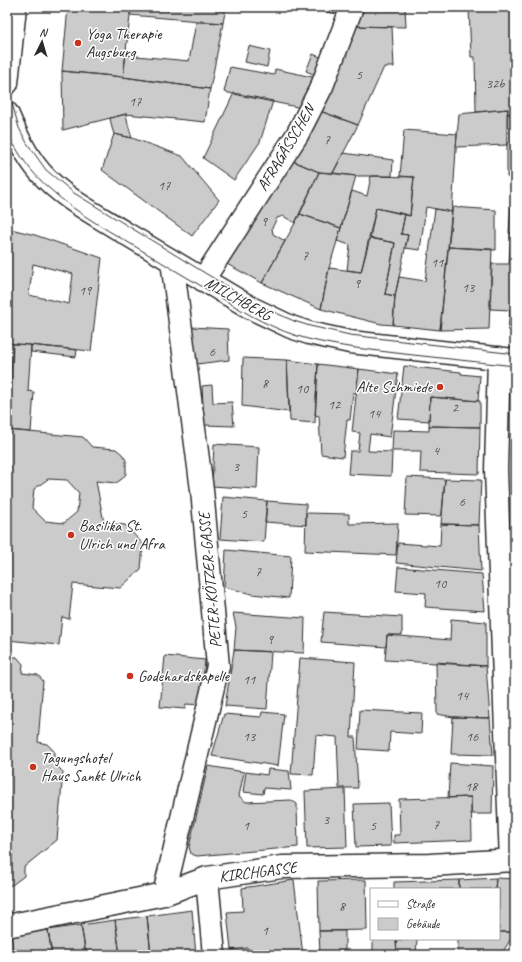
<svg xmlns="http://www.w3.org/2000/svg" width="522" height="962" viewBox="0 0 522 962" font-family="Caveat,sans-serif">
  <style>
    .building { fill: #cbcbcb; stroke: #2b2b2b; fill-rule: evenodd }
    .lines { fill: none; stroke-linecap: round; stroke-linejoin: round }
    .minor-casing { stroke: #2b2b2b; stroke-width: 25 }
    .minor { stroke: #fff; stroke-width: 22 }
    .tram { stroke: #2b2b2b; stroke-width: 1 }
    .poi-dot { fill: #c8321e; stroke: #fff; stroke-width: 1.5 }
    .labels { text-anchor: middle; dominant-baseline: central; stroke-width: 3; stroke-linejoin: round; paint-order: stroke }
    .number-label { font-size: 14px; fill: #535353 }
    .poi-label { font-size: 16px; fill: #2b2b2b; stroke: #fff; text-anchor: start }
    .street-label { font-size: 16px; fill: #2b2b2b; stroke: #fff }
  </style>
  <rect width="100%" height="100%" fill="#fff"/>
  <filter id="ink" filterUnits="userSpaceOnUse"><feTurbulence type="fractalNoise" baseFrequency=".025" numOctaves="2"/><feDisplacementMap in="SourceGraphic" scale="8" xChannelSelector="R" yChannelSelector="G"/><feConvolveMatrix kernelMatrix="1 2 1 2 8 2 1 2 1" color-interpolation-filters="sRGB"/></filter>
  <g filter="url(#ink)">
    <path class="building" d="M68,7H131L123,77L62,71Z
      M131,7H226L223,23L130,15Z
      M300,7H347L344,15L300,8Z
      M361,7H405L406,27L353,26Z
      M477,7H515V113L507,114L508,109L476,112L475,57H471L469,8Z
      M196,22L223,23L210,89L123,77L126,55L189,61Z
      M353,26L392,27L394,67H384L358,125L320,111Z
      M249,46L270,51L267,67L245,62Z
      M313,54L325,59L318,76L306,71Z
      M230,67L274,75L275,69L317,78L302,108L224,92Z
      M62,71L123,77L210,89L205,122L126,114L63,130Z
      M234,93L273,101L260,142L234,180L203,158Z
      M508,109L507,145L456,147L459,114Z
      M320,111L358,125L333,173L319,172L293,161Z
      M515,113V233H509L513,177H507V114Z
      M126,114L128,124L132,138L114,134L112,128L110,118Z
      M404,130L457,134L452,212L426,207L420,250L405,248L408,235L401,234L405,214L410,216L414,177L400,176Z
      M114,134L132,138L182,156L219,200L192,236L102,170Z
      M343,153L393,160L392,176H356L333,173Z
      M293,161L319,172L295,223L283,216L277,218L272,228L273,234L285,241L262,283L225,263Z
      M319,172L356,176L341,228L300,214Z
      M371,176L414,177L410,216L376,208L361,272L347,270L350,245L337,241L352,191L367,196Z
      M452,207L496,210V250L448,247Z
      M376,208L405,214L401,234L408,235L395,296L385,294L395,243L370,238Z
      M435,209L452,212L440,330L393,325L395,296L399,277L425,281Z
      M300,214L341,228L329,268L321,309L262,283Z
      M7,228L35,235L102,258L91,351L7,343ZM33,264L73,274L69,304L29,295Z
      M511,233H515V330H508L510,310L490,309L492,264H509Z
      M370,238L395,243L385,294L395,296L393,325L381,324L321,309L329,268L361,272Z
      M448,247L492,249L489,329L440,330Z
      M191,327L228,329L229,360L197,364Z
      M13,344L31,345L28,391L34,392L31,432L7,430V390H10Z
      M31,345L77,350L76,357L31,352Z
      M243,358L287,360L289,412L242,406Z
      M287,360L318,364L315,423L290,421Z
      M318,364L359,369L356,393H353L350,420H347L343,457L321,454L319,416L315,415Z
      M404,366L461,372V374L480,376L478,401L430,397L429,421L398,419Z
      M359,369L398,374L390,437L370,434L368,451L392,452L391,476L348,474L350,451H358L360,433L352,432Z
      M212,385L213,403L232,402L234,426L204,425L202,386Z
      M430,397L480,401V427L429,426Z
      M429,426L480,427L479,474L420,472L421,451H392L393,430L429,431Z
      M7,430L83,437L92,447L116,449L122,454L126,460V474L122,479L116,483L96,481L104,523L125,525L143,544L141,569L120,588L73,584L69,619L62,617L59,645L7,640Z
      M511,438H515V489H513Z
      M214,444L259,447L257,489L212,486Z
      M407,477L445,479L442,516L405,515Z
      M48,479L67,480L79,493L77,512L64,523L45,521L32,508L34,489Z
      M445,479L481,480L479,525L441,524Z
      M223,497L267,501L264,542L220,539Z
      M267,501L306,504V525L265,522Z
      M306,513L349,514V524L398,523L396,555L305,551Z
      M441,524L479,525L481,571L396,563L398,543L440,546Z
      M226,550L291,556L289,598L252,594L224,587Z
      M398,567L482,574L485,611L425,607L426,593L396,591Z
      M324,612L402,617V635H387L386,647L321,642Z
      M233,613L305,618L304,653L234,650L236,627Z
      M451,619L486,622V666L385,660L387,635L450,640Z
      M234,650L271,652L267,709L225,706Z
      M165,656L205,660L201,705L186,704L185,709L160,707Z
      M11,657H17L23,664L22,673L38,675L43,681L38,742L47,744L54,751V763L63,772L57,840L24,867V876L12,885H7V660H9Z
      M300,658L355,662L351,737H355L358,788H339L337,737L316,735L313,775L291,774Z
      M436,662L486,666L490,718L453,717L437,714Z
      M360,710L422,713L421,734L390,732L389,751L358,749Z
      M262,712L284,714L278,766L212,756L224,714L261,717Z
      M453,717L490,718L493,755L451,754Z
      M450,763L493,766L492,814H471V797L448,798Z
      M208,766L244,772L239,796L246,802L291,800L297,804L298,847L197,856L191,854L189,847Z
      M268,769L289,771L291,790L264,788L263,794L243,792L246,772L267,775Z
      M345,789L347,847L307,848L305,791Z
      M471,797L472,840L394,843V835H400L399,799Z
      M389,803L391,846L356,847L354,804Z
      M496,878L495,889H459V880Z
      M496,878L515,879V932H499V889H495Z
      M294,880L303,955H249L248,948L231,950L227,912L243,911L242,888Z
      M366,880L367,930L319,931L318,881Z
      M459,880V889H394V882Z
      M192,910L196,955H151L147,916Z
      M147,916L151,955H120L115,920Z
      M115,920L120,955H86L81,925Z
      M81,925L86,955H52L48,930Z
      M48,930L52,955H18L17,949L13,950L11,936Z
      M319,931H345V952L373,951V939H396L397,955H320Z
      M499,932H515L501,955H458V939H499Z
      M417,939L416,955H397L396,940Z
      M17,949L18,955H7V951Z"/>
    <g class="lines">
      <defs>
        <path id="minor" d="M7,83L15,7
          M7,113C16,134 26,156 41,173C64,199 97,215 125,233C167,258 209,283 251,308L291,327L309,333L350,342L515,360
          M203,280L297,135L322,86L352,7
          M499,358L496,470L511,861
          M207,878L214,955
          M164,894L218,666L202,490L172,261
          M7,926L164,894L207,878L282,867L430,865L515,860"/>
      </defs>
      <use href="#minor" class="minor-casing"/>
      <use href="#minor" class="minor"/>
      <path class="tram" d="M7,59L10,96L19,128L27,143L46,170L74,193L254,303L294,321L310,326L350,335L515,354
        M7,131C18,154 31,173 50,189C78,215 113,233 146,253C170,267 194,282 218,296C247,314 276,331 308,339C340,347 372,350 404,354C441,358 478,362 515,366"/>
    </g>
  </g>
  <g class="poi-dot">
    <circle cx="78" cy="43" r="4"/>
    <circle cx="440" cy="387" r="4"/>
    <circle cx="71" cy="535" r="4"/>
    <circle cx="130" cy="676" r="4"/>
    <circle cx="33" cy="767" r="4"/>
  </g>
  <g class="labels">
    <g class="number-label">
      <text x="359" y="74">5</text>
      <text x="495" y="83">32b</text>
      <text x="135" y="101">17</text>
      <text x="327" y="139">7</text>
      <text x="164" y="185">17</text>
      <text x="264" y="221">9</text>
      <text x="305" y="255">7</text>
      <text x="437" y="262">11</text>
      <text x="357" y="283">9</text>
      <text x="468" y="287">13</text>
      <text x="85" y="290">19</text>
      <text x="212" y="351">6</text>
      <text x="265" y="383">8</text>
      <text x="302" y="388">10</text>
      <text x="334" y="404">12</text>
      <text x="455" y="407">2</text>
      <text x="374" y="413">14</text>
      <text x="436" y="450">4</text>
      <text x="236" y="466">3</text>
      <text x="462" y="501">6</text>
      <text x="244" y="513">5</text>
      <text x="258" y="571">7</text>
      <text x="440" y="583">10</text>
      <text x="270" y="639">9</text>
      <text x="249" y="679">11</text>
      <text x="462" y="695">14</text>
      <text x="249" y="736">13</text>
      <text x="472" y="736">16</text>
      <text x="471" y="786">18</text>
      <text x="326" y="819">3</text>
      <text x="436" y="824">7</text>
      <text x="246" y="825">1</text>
      <text x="373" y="825">5</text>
      <text x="342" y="906">8</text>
      <text x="265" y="930">1</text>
    </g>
    <g class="poi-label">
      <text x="86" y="34">Yoga Therapie<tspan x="86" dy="18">Augsburg</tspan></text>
      <text x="432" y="387" text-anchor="end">Alte Schmiede</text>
      <text x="79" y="526">Basilika St.<tspan x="79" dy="18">Ulrich und Afra</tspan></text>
      <text x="138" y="676">Godehardskapelle</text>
      <text x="41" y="758">Tagungshotel<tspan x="41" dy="18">Haus Sankt Ulrich</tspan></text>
    </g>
    <g class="street-label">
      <text transform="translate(286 148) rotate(-59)">AFRAGÄSSCHEN</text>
      <text transform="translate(238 299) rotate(29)">MILCHBERG</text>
      <text transform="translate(210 580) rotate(-95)">PETER-KÖTZER-GASSE</text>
      <text transform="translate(258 872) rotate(-7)">KIRCHGASSE</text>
    </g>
  </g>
  <rect width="522" height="962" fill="none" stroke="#fff" stroke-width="24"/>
  <rect x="12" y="12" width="498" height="938" fill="none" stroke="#2b2b2b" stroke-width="1.5" filter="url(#ink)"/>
  <rect x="370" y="888" width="130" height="52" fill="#ffffff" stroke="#aaaaaa"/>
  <rect x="378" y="901" width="20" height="6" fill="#ffffff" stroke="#aaaaaa"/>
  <text x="406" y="908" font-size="12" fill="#2b2b2b">Straße</text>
  <rect x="378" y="918" width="20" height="12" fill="#cbcbcb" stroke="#aaaaaa"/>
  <text x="406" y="928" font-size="12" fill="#2b2b2b">Gebäude</text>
  <g transform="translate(42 42) rotate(5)" stroke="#ffffff" stroke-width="3" paint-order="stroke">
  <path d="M0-3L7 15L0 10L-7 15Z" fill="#2b2b2b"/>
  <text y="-6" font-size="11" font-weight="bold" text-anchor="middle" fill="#2b2b2b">N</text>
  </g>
</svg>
